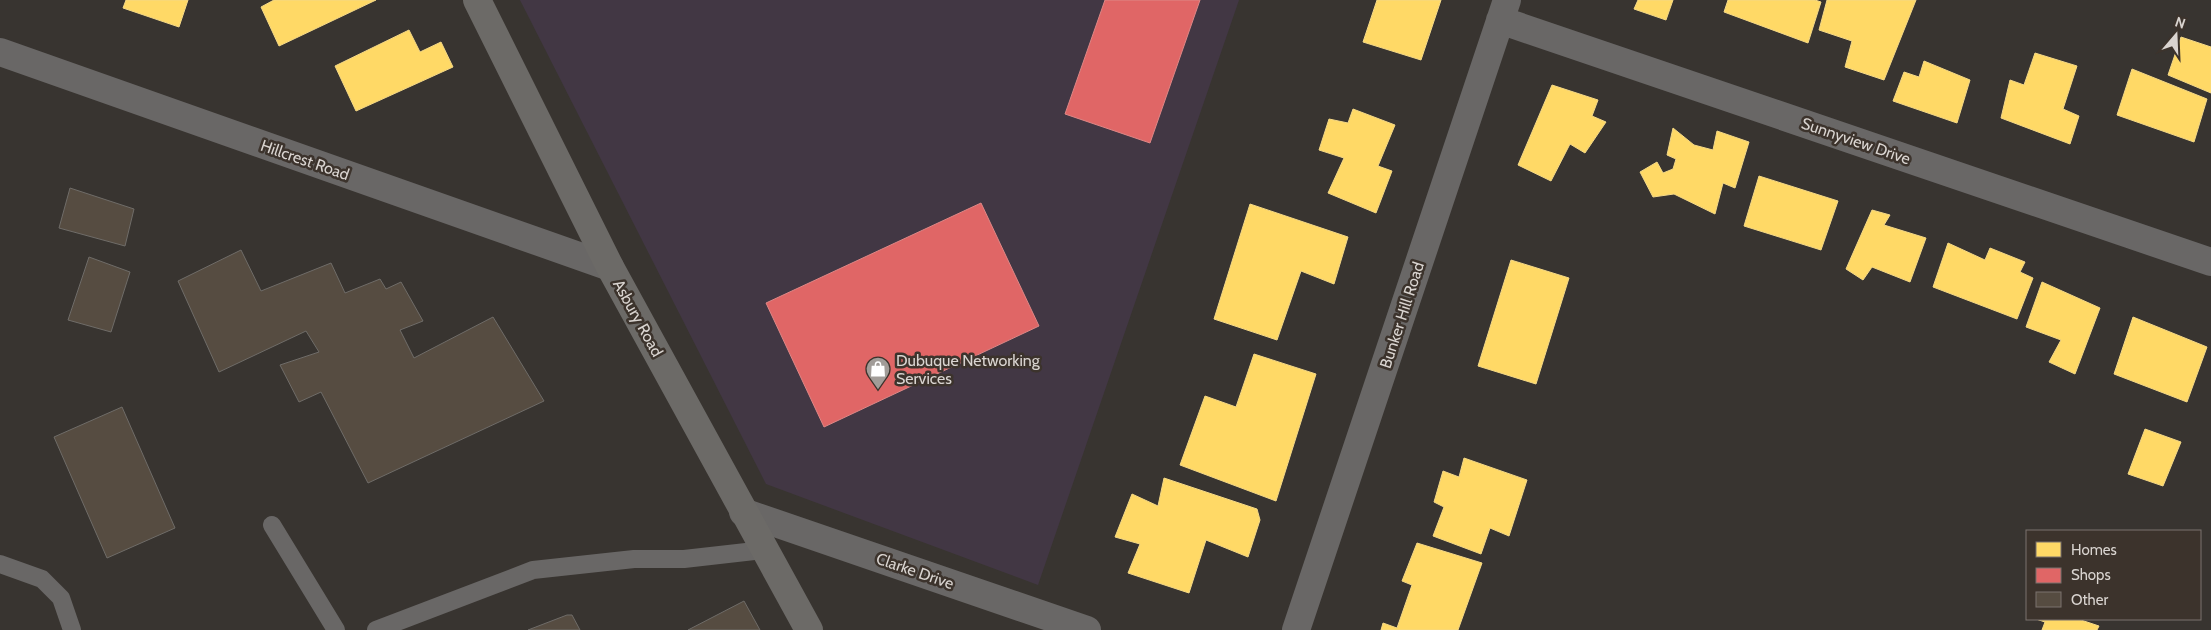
<svg xmlns="http://www.w3.org/2000/svg" width="2211" height="630" viewBox="0 0 2211 630" font-family="Cabin,sans-serif">
  <style>
    .commercial { fill: #423744 }
    .homes { fill: #ffd966; stroke: #f4d886 }
    .shops { fill: #e06666; stroke: #de8786 }
    .building { fill: #564c41; stroke: #6f6c68 }
    .lines { fill: none; stroke-linecap: round; stroke-linejoin: round }
    .service { stroke: #696766; stroke-width: 18 }
    .minor { stroke: #696766; stroke-width: 28 }
    .tertiary { stroke: #696766; stroke-width: 28 }
    .secondary { stroke: #6c6a67; stroke-width: 28 }
    .labels { text-anchor: middle; dominant-baseline: central; stroke-width: 5; stroke-linejoin: round; paint-order: stroke }
    .street-label { font-size: 16px; fill: #d9d4d0; stroke: #3c332c }
    .poi-label { font-size: 16px; fill: #d9d4d0; stroke: #3c332c; text-anchor: start }
  </style>
  <rect width="100%" height="100%" fill="#383430"/>
  <path class="commercial" d="M520,0H1239L1038,585L766,484Z"/>
  <path class="homes" d="M126,0H188L179,27L123,8Z
    M274,0H376L279,46L261,7Z
    M1377,0H1441L1421,60L1363,42Z
    M1638,0H1673L1666,20L1634,9Z
    M1728,0H1815L1821,2L1808,43L1724,12Z
    M1827,0H1916L1884,80L1845,67L1852,41L1819,30Z
    M409,30L420,52L441,42L453,67L356,111L335,66Z
    M2181,37L2211,47V93L2168,75Z
    M2035,53L2077,66L2063,109L2079,116L2070,144L2001,118L2010,80L2024,85Z
    M1924,61L1970,80L1957,123L1893,101L1904,72L1919,77Z
    M2132,69L2207,99L2194,142L2117,115Z
    M1552,85L1598,100L1592,116L1606,122L1585,153L1570,144L1551,181L1518,165Z
    M1353,109L1395,125L1378,166L1392,171L1376,213L1328,193L1344,158L1319,150L1329,119L1348,123Z
    M1673,128L1694,145L1713,150L1717,131L1749,142L1735,188L1723,183L1715,214L1674,194L1653,197L1640,172L1657,162L1663,173L1673,169L1676,159L1667,155Z
    M1759,176L1838,201L1821,250L1744,226Z
    M1250,204L1348,237L1334,284L1301,271L1277,340L1214,319Z
    M1872,210L1890,215L1884,225L1926,238L1910,282L1872,267L1863,280L1846,269Z
    M1948,243L1985,260L1990,248L2025,262L2020,272L2033,278L2017,319L1933,287Z
    M1511,260L1569,278L1536,384L1478,366Z
    M2042,282L2100,308L2075,374L2049,362L2061,340L2026,327Z
    M2133,317L2207,347L2187,402L2114,374Z
    M1254,354L1316,374L1276,501L1180,465L1205,396L1236,407Z
    M2145,429L2181,442L2163,486L2128,474Z
    M1464,458L1527,480L1509,536L1490,528L1481,554L1433,536L1444,507L1434,502L1443,471L1459,477Z
    M1164,478L1257,509L1260,520L1248,557L1206,540L1189,593L1128,573L1140,544L1115,537L1132,494L1158,506Z
    M1417,543L1482,563L1458,630H1381L1383,623L1397,628L1412,585L1402,581Z
    M2036,619H2078L2099,626L2097,630H2042L2045,622Z"/>
  <path class="shops" d="M1105,0H1200L1150,143L1065,114Z
    M981,203L1039,326L824,427L766,303Z"/>
  <path class="building" d="M70,188L134,209L125,246L59,228Z
    M241,250L261,291L331,263L345,293L380,279L386,289L401,282L423,321L400,330L414,358L493,317L544,401L368,483L321,392L299,402L280,365L319,352L306,331L219,372L178,281Z
    M89,257L130,272L111,332L68,320Z
    M122,407L175,528L107,558L54,437Z
    M744,601L760,630H688Z
    M567,615H572L580,630H528Z"/>
  <g class="lines">
    <path class="service" d="M272,525L336,630
      M0,564L42,579L61,598L72,630
      M376,630L533,570L634,559H684L764,550"/>
    <path class="minor" d="M1500,20L2211,262
      M1296,630L1507,0"/>
    <path class="tertiary" d="M0,52L610,267
      M743,512L1087,630"/>
    <path class="secondary" d="M477,0L610,267L809,630"/>
  </g>
  <defs>
    <symbol id="shop-pin" viewBox="-11 -11 22 30"><path d="M0 17L-7.5 6A9.5 9.5 0 1 1 7.5 6Z" fill="#a19c98" stroke="#3c332c"/><path d="M-5-2.5h2.3a2.7 3.5 0 0 1 5.4 0H5L5.5 6h-11ZM-1.5-2.5h3a1.5 2.3 0 0 0-3 0Z" fill="#fff"/></symbol>
  </defs>
  <g fill-rule="evenodd">
    <use href="#shop-pin" x="864" y="355" width="28" height="38"/>
  </g>
  <g class="labels">
    <g class="street-label">
      <text transform="translate(1856 141) rotate(19)">Sunnyview Drive</text>
      <text transform="translate(305 160) rotate(19)">Hillcrest Road</text>
      <text transform="translate(1402 315) rotate(-72)">Bunker Hill Road</text>
      <text transform="translate(638 318) rotate(61)">Asbury Road</text>
      <text transform="translate(915 571) rotate(19)">Clarke Drive</text>
    </g>
    <g class="poi-label">
      <text x="896" y="360">Dubuque Networking<tspan x="896" dy="18">Services</tspan></text>
    </g>
  </g>
  <rect x="2026" y="530" width="175" height="90" fill="#3c332c" stroke="#7b736e"/>
  <rect x="2036" y="542" width="25" height="15" fill="#ffd966" stroke="#7b736e"/>
  <text x="2071" y="555" font-size="15" fill="#d9d4d0">Homes</text>
  <rect x="2036" y="568" width="25" height="15" fill="#e06666" stroke="#7b736e"/>
  <text x="2071" y="580" font-size="15" fill="#d9d4d0">Shops</text>
  <rect x="2036" y="592" width="25" height="15" fill="#564c41" stroke="#7b736e"/>
  <text x="2071" y="605" font-size="15" fill="#d9d4d0">Other</text>
  <g transform="translate(2176 35) rotate(19)" stroke="#3c332c" stroke-width="4" paint-order="stroke">
  <path d="M0-4L9 19L0 12L-9 19Z" fill="#d9d4d0"/>
  <text y="-8" font-size="14" font-weight="bold" text-anchor="middle" fill="#d9d4d0">N</text>
  </g>
</svg>
